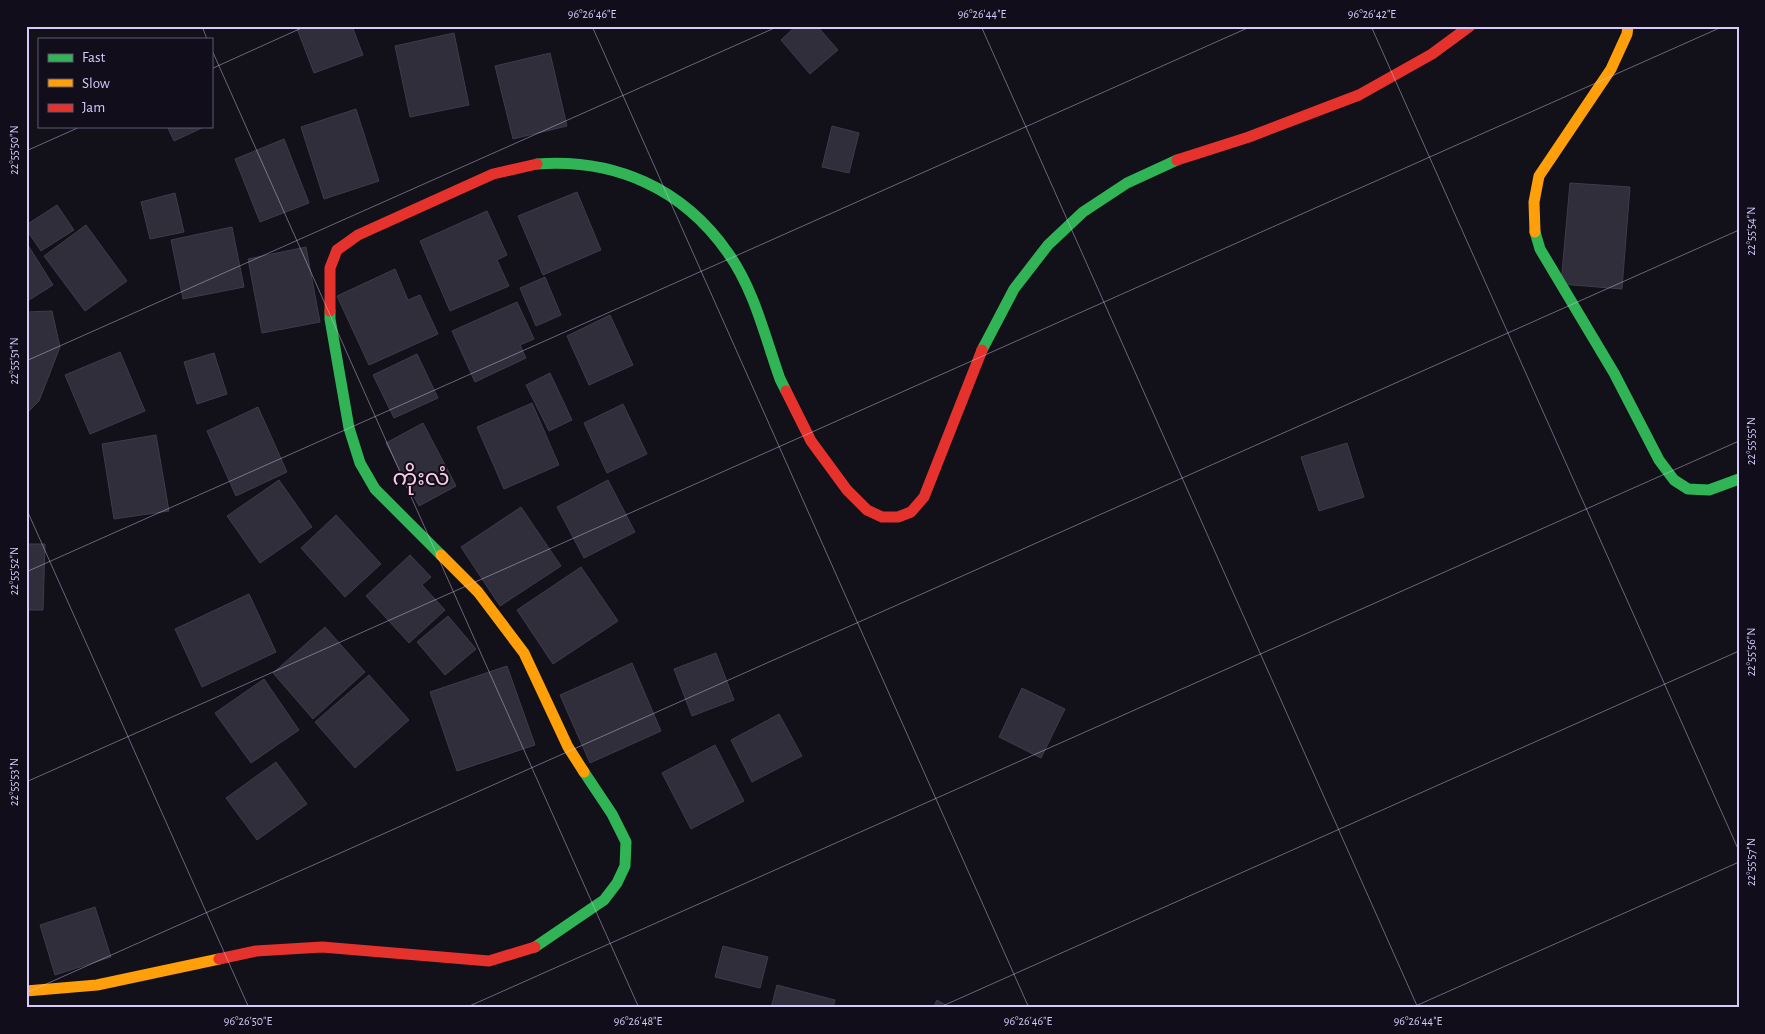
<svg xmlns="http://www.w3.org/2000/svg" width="1765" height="1034" viewBox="0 0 1765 1034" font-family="'Alegreya Sans','Noto Sans Myanmar',sans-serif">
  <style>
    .building { fill: #302e3a; stroke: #403a4c }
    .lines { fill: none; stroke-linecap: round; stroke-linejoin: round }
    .fast { stroke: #30b455; stroke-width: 11 }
    .slow { stroke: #ff9f0a; stroke-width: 11 }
    .jam { stroke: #e5322d; stroke-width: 11 }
    .ticks { fill: none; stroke: #d6cbfb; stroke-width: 1; stroke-opacity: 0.45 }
    .labels { text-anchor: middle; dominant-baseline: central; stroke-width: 4; stroke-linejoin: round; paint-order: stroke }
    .quarter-label { font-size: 22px; fill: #fbcde5; stroke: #110d1b }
    .neatline { fill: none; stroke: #d6cbfb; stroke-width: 2 }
    .ticks-label { font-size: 12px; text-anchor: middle; fill: #d6cbfb }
  </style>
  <rect width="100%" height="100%" fill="#121018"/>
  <path class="building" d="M296,26H352L363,55L314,73Z
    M796,26H817L838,50L810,74L781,40Z
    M454,33L469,105L410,117L395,46Z
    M550,53L567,126L513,139L495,66Z
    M356,109L379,181L324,199L301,127Z
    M167,126H206L174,141Z
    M832,126L859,133L849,173L822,167Z
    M284,139L309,203L260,222L235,159Z
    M1570,183L1630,187L1622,289L1561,284Z
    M577,192L601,250L543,275L518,216Z
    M175,193L184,232L150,239L141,202Z
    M57,205L74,230L41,251L26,229V225Z
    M487,211L507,255L497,260L509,286L450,311L420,241Z
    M86,225L127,281L85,311L44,256Z
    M232,227L244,287L183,299L171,240Z
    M26,242L53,285L26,302Z
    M306,247L320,322L262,333L248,259Z
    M395,269L408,300L420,295L438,334L369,365L337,296Z
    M545,277L561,315L536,326L520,288Z
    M517,302L534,339L520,345L526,358L475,382L452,331Z
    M52,311L60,347L39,401L26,414V312Z
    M610,315L633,365L589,385L567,336Z
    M120,352L145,411L90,434L65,375Z
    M214,353L227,394L197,404L184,362Z
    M417,354L438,398L394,418L373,375Z
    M550,373L572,420L549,431L526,385Z
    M532,403L559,465L504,489L477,427Z
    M623,404L647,454L607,473L584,423Z
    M258,407L287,472L236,496L207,431Z
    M423,423L456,486L419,506L386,443Z
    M156,435L169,511L114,519L102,444Z
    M1347,443L1364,497L1319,511L1301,457Z
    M279,480L312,527L260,563L227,516Z
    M608,480L635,532L584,558L557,507Z
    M521,507L561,566L500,606L461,547Z
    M336,515L381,564L345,597L301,548Z
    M26,544H45L43,610H26Z
    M410,555L431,577L422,585L445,610L409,643L366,596Z
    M581,567L618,621L553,664L517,610Z
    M249,594L276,652L202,687L175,629Z
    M448,616L476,649L445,675L417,642Z
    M325,627L365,672L313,719L273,673Z
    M716,653L734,700L692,716L674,669Z
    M632,663L661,731L590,763L560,695Z
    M507,666L535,745L457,771L430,692Z
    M369,675L409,720L355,768L315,722Z
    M264,679L299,730L251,763L215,713Z
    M1022,688L1065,709L1041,758L999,737Z
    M779,714L802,756L752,782L731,740Z
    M715,745L744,801L691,829L662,773Z
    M276,762L307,804L257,840L226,798Z
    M95,907L111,957L55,975L40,925Z
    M723,946L768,957L760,988L715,977Z
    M777,985L835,1000L833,1008H771Z
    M937,1000L951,1008H933Z"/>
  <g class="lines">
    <path class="fast" d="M537,164C614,158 683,188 728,253C754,289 765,337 780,379L786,391
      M1535,232L1540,249L1614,373L1659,460L1674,480L1688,489L1709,490L1739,479
      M330,311V319L349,428L360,463L375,489L441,555
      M982,350L1014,289L1048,245L1083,212L1127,183L1177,160
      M535,947L604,900L617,883L625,866L626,842L612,814L584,772"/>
    <path class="slow" d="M1535,232L1534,202L1539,176L1611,69L1627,34L1628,26
      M441,555L478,592L524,653L568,747L584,772
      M26,991L97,985L219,959"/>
    <path class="jam" d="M1177,160L1249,137L1359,95L1432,54L1470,26
      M330,311V268L337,250L358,235L493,174L537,164
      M786,391L811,441L847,490L867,510L882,517H898L911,512L924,497L982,350
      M219,959L256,951L322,947L489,961L535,947"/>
  </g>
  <path class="ticks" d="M202,26L207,39M592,26L1029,1008M981,26L1418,1008M1371,26L1739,851M211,48L639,1008M211,69L306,26M26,151L82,126M26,361L779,26M26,508L249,1008M26,572L1252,26M26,782L1724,26M26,993L1739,230M465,1008L1739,441M938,1008L1739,651M1411,1008L1739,862"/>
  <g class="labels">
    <g class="quarter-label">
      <text x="421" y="478">ကိုးလံ</text>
    </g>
  </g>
  <rect width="1765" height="1034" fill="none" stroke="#110d1b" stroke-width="55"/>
  <rect x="38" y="38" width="175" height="90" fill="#110d1b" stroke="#605975"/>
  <rect x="48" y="54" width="25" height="8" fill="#30b455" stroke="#605975"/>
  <text x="82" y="62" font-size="15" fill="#d6cbfb">Fast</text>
  <rect x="48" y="79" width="25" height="8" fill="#ff9f0a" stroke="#605975"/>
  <text x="82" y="88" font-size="15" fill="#d6cbfb">Slow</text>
  <rect x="48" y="104" width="25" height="8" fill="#e5322d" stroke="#605975"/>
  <text x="82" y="112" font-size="15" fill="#d6cbfb">Jam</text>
  <rect x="28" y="28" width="1710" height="978" class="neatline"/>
  <g class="ticks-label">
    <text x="592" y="18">96°26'46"E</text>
    <text x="982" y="18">96°26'44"E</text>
    <text x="1372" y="18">96°26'42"E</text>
    <text transform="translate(14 150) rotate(-90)" y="4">22°55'50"N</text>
    <text transform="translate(1751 231) rotate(-90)" y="4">22°55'54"N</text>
    <text transform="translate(14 361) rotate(-90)" y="4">22°55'51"N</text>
    <text transform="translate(1751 441) rotate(-90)" y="4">22°55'55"N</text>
    <text transform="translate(14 571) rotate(-90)" y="4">22°55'52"N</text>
    <text transform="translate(1751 652) rotate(-90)" y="4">22°55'56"N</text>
    <text transform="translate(14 782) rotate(-90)" y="4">22°55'53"N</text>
    <text transform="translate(1751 862) rotate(-90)" y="4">22°55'57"N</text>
    <text x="248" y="1025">96°26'50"E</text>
    <text x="638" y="1025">96°26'48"E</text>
    <text x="1028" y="1025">96°26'46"E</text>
    <text x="1418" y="1025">96°26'44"E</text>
  </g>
</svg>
